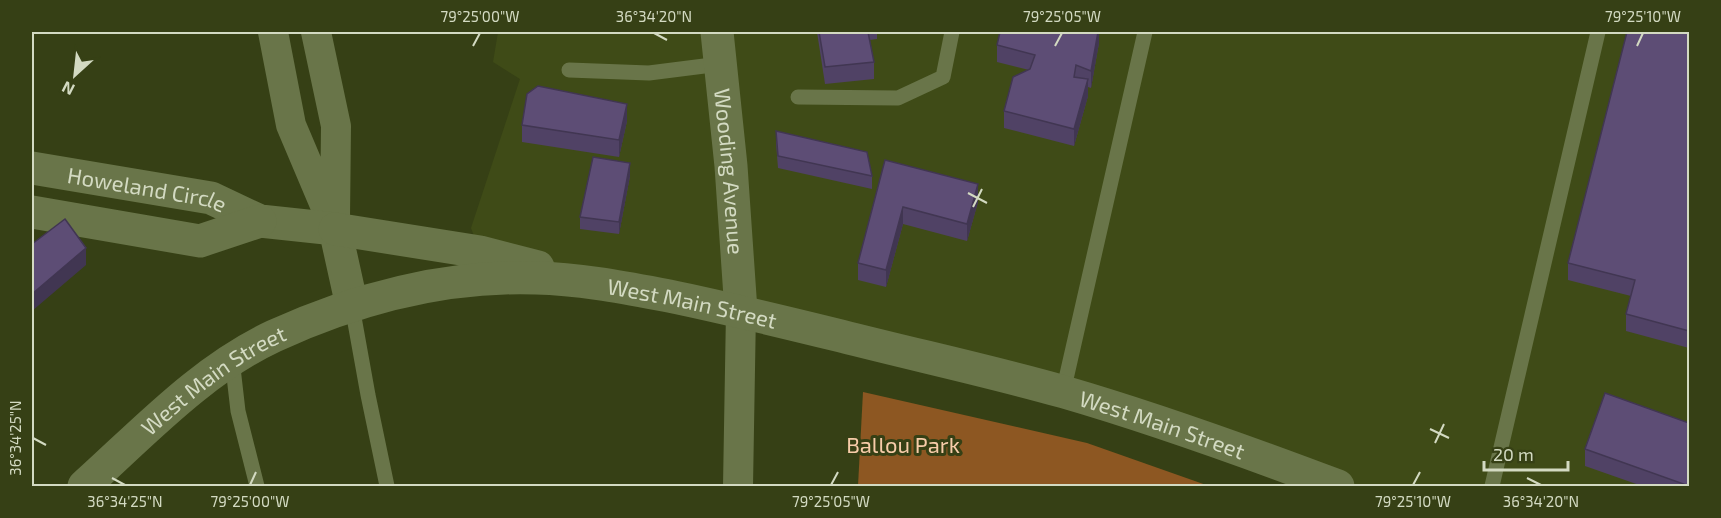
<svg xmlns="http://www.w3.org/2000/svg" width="1721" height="518" viewBox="0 0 1721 518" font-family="'Exo 2',sans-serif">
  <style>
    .built { fill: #3f4b17 }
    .green { fill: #8d5722 }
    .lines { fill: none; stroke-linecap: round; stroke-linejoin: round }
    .lane { stroke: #697549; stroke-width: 15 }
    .street { stroke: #697549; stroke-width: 30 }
    .secondary { stroke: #697549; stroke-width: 33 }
    .wall { fill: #504265 }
    .shaded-wall { fill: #413652 }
    .building { fill: #5d4d75; stroke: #413652; stroke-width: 1.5 }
    .ticks { fill: none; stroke: #d3dac2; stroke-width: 2 }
    .labels { text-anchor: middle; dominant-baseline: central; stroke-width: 6; stroke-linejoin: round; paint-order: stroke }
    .street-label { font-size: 22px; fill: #d3dac2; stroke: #364015 }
    .park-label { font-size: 22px; fill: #f7cca9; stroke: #364015 }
    .neatline { fill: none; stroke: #d3dac2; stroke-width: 2 }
    .ticks-label { font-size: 15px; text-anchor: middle; fill: #d3dac2 }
  </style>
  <rect width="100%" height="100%" fill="#364015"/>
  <path class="built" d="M498,32H1689V486H1342L741,311L480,252L471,228L520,79L493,62Z"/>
  <path class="green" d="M863,392L1087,443L1209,486H858Z"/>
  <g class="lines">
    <path class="lane" d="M569,70L649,73L720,64
      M798,97L898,98L943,77L952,32
      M352,306L368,395L387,486
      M232,359L238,411L257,486
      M1063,392L1145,32
      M1492,486L1598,32"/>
    <path class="street" d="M273,32L291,125L335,229
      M316,32L336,126L335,217
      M738,486L741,311"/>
    <g class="secondary">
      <path id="s1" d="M717,32L731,166L741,311"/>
      <path id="s2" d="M32,168L211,198L260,221L335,229L352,306"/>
      <path d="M32,212L200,241L260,221"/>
      <path d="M335,229L480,252L538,267"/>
      <path id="s3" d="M84,486C143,433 201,370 274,336C355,299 446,275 536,278C581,279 626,288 669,296C727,308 784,322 841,336C915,355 990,371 1064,392C1157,419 1248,452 1338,486"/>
    </g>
  </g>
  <path class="wall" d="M817,32H877V39L870,40L874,62V79L825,84Z
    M1099,32V43L1091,88L1088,87V96L1074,146L1004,128V111L1029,70L997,62V45Z
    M1689,32V348L1626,331V314L1631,296L1568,280V263Z
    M627,121L619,157L522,142V125Z
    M776,131L872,176V189L778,168L776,143Z
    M885,160L978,202L967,241L903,224L886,287L858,280V263Z
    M630,176L619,234L580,229V217Z
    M1689,423V486H1642L1585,466V449Z"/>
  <path class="shaded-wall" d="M1098,32H1099V43L1091,88V71Z
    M1088,79V96L1074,146V129Z
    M627,104V121L619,157V140Z
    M630,163V176L619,234V222Z
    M978,184V202L967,241V224Z
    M903,207V224L886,287V270Z
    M86,248V265L32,311V294Z"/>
  <path class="building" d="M819,32H868L874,62L825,67Z
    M1000,32H1098L1091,71L1076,65L1074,77L1088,79L1074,129L1004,111L1013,77L1030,69L1035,55L997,45Z
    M1627,32H1689V331L1626,314L1635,280L1568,263Z
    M538,86L627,104L619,140L522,125L527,94Z
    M776,131L867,152L872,176L778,156Z
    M593,157L630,163L619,222L580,217Z
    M885,160L978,184L967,224L903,207L886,270L858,263Z
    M65,219L86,248L32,294V244Z
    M1605,393L1689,423V486L1585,449Z"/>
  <path class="ticks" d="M654,33L667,40M473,46L480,33M1055,46L1062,33M1637,46L1643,33M968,193L987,203M973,207L982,189M1430,429L1449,438M33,438L46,445M1435,443L1444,424M112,478L125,485M1527,478L1541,485M250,485L256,472M831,485L838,472M1413,485L1420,472"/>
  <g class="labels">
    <g class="street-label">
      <text stroke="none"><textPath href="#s1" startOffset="140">Wooding Avenue</textPath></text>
      <text stroke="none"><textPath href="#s2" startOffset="117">Howeland Circle</textPath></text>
      <text stroke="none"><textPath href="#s3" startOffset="672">West Main Street</textPath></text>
      <text stroke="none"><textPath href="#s3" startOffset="168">West Main Street</textPath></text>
      <text stroke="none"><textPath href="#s3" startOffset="1158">West Main Street</textPath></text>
    </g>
    <g class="park-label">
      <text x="903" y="444">Ballou Park</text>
    </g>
  </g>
  <rect width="1721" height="518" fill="none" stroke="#364015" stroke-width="66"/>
  <g transform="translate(75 75) rotate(207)" stroke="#364015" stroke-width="4.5" paint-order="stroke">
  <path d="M0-4.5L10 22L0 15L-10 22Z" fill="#d3dac2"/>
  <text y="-9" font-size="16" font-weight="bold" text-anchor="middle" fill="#d3dac2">N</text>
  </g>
  <path d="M1484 461v9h84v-9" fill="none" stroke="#d3dac2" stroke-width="3"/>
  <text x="1493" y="461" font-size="18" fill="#d3dac2" stroke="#364015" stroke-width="4.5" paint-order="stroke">20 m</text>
  <rect x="33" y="33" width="1655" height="452" class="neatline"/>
  <g class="ticks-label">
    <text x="480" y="22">79°25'00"W</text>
    <text x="654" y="22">36°34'20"N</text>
    <text x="1062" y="22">79°25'05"W</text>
    <text x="1643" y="22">79°25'10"W</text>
    <text transform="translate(16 438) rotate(-90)" y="5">36°34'25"N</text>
    <text x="125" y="507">36°34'25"N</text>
    <text x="250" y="507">79°25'00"W</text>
    <text x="831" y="507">79°25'05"W</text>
    <text x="1413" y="507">79°25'10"W</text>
    <text x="1541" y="507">36°34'20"N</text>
  </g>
</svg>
